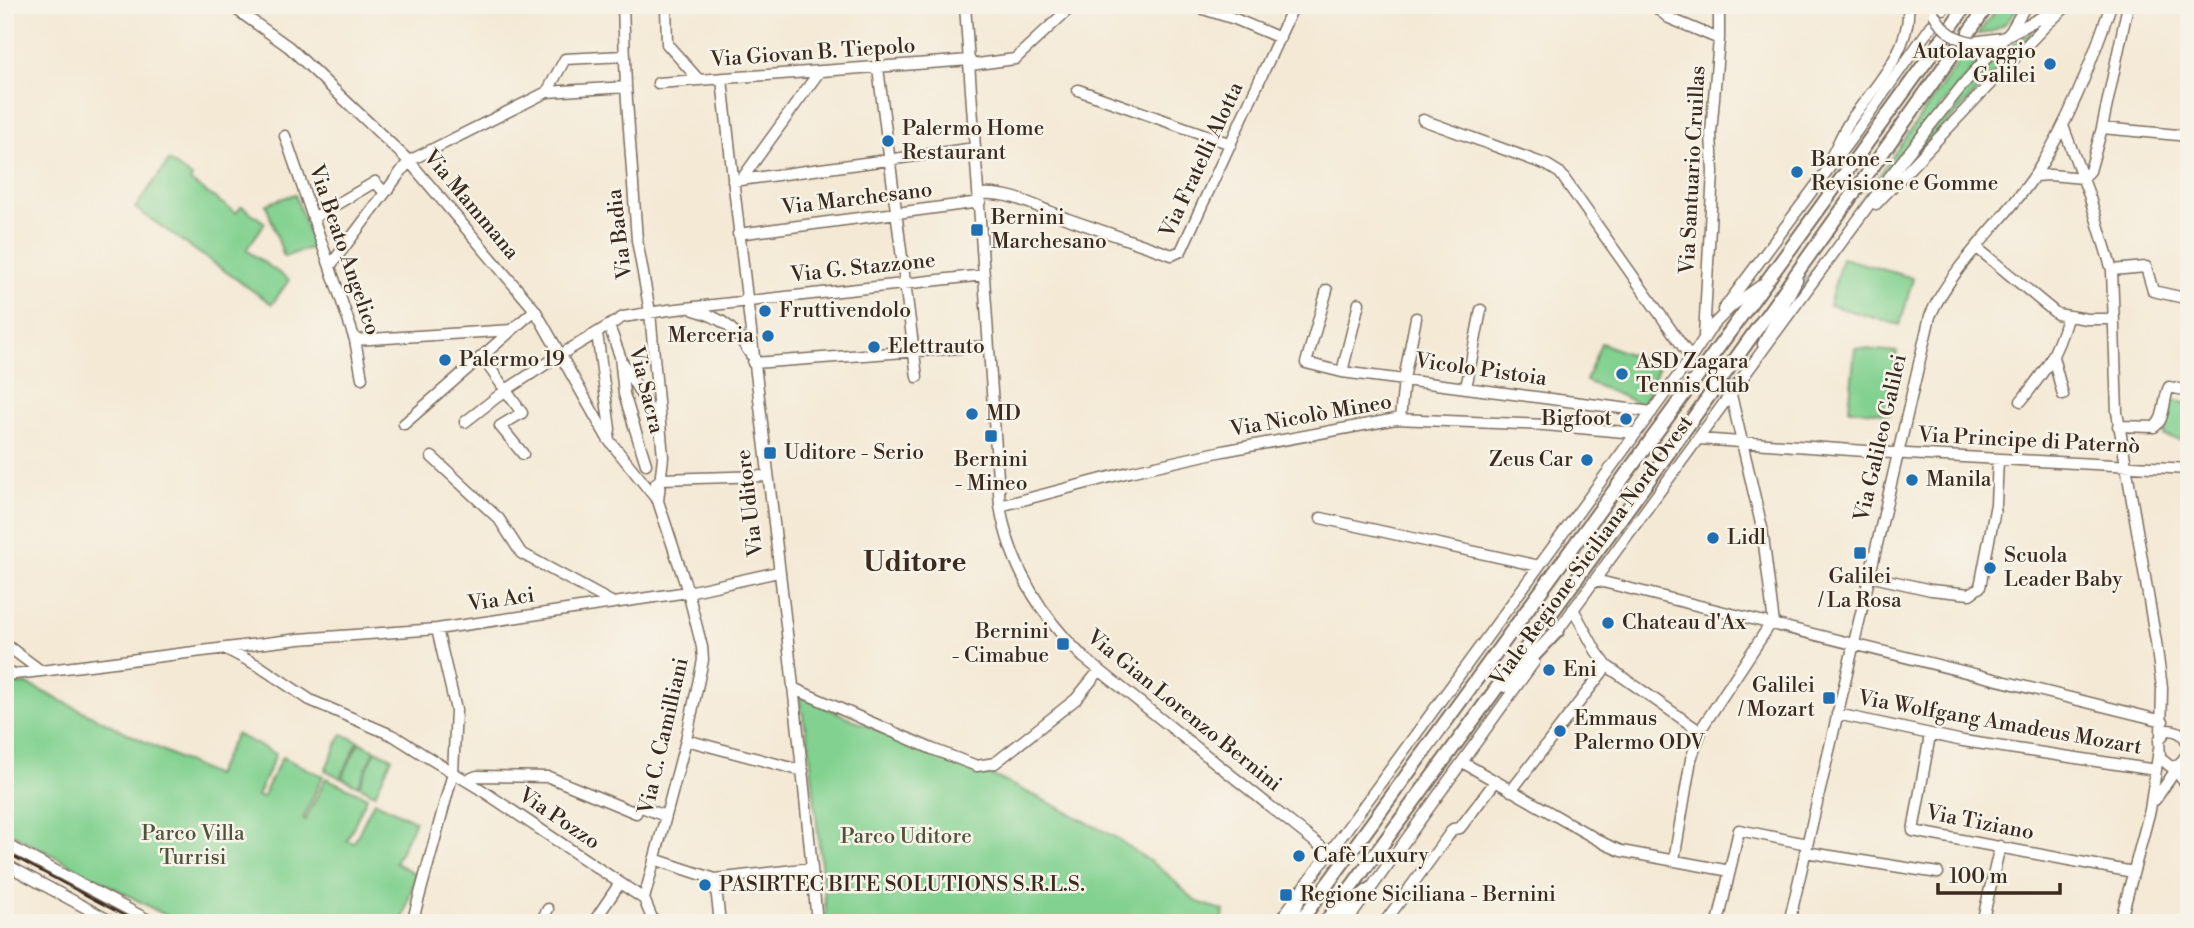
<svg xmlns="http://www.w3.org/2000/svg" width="2194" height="928" viewBox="0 0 2194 928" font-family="'Libre Bodoni',serif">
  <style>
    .green { fill: #82d190; stroke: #5e7e57; stroke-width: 2 }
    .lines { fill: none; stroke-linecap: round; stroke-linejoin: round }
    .minor-casing { stroke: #7c6d5e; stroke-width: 13 }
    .major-casing { stroke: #7c6d5e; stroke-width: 16 }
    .minor { stroke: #fff; stroke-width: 10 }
    .major { stroke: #fff; stroke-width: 12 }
    .tram { stroke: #3b2a1e; stroke-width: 2 }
    .minor-bridge-casing { stroke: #7c6d5e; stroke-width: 13; stroke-linecap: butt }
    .minor-bridge { stroke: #fff; stroke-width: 10 }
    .poi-dot { fill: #1f6fb2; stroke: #f7f3e8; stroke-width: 2.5 }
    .labels { text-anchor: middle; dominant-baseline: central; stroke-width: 5; stroke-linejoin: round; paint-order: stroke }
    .poi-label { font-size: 21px; fill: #3b2a1e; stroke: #f7f3e8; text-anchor: start }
    .street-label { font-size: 21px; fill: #3b2a1e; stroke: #f7f3e8 }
    .park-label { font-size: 21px; fill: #4d543a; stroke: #f7f3e8 }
    .district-label { font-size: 28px; font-weight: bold; fill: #3b2a1e; stroke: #f7f3e8 }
  </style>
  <rect width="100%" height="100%" fill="#f7f3e8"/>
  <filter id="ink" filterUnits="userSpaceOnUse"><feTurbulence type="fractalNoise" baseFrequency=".0143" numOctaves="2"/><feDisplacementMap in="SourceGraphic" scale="14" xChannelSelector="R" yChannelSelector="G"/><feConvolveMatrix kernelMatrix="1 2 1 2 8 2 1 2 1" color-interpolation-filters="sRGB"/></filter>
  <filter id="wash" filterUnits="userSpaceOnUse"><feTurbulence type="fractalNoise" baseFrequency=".00686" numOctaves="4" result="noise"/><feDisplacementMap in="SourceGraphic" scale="28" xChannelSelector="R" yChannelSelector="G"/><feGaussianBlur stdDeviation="1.57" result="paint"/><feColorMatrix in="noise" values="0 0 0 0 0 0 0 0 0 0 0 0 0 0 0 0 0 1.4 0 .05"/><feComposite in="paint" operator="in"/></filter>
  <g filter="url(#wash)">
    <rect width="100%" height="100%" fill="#f4e9d5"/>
    <path class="green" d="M1999,5H2019C2010,22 1998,33 1978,34Z
      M2034,30L1904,169L1898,174C1938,122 1976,63 2034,30Z
      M1990,48L1880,181L1798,293L1793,297L1968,49Z
      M169,161L192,177L190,181L236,213L242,206L265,223L246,250L289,280L272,304L135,208Z
      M295,194L313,247L284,257L266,204Z
      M1842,258L1913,278L1900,325L1829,305Z
      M1601,343L1659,366L1643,405L1586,381Z
      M1855,348L1897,352L1890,414L1849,409Z
      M2172,400L2189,404V442L2164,436Z
      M27,684L215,776L236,734L276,754L257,796L262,798L282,757L323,776L303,818L305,820L326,778L367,797L347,840L354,843L374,801L415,821L395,863L416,874L402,923H180L5,830V686Z
      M799,696L932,754L987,773L1056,806L1115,837L1165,872L1195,901L1224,911L1222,923H827L809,745Z
      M342,734L358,741L341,778L325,770Z
      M359,742L375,750L358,786L342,778Z
      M376,750L392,758L375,794L359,786Z"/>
  </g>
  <g filter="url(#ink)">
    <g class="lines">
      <defs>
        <path id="minor" d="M230,5L289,47L409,161L535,310L608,439L658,501L688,592L702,647L703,660L686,740L644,899
          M623,5L626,87L637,240L650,312L663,457L658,501
          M666,5L667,44L699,80
          M965,5L1000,506C1010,566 1040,615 1083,657L1330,854
          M1653,5L1669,18L1719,39
          M1197,7L1235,19L1280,38
          M1943,9L1946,5
          M1973,42L2002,38L2059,8
          M624,56L565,59L547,92L626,87
          M970,65L1015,59L1073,5
          M878,68L917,377
          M722,79C752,360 792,641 817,923
          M658,83L970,60
          M1078,90L1231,144
          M1423,120L1547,165L1560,173L1691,358
          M2063,126L2089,195L2112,270L2117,412L2156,642L2162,688L2161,735
          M2102,128L2189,136
          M285,136L355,340L362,378
          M1832,155C1838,144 1843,131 1850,121C1874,87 1912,50 1908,5
          M2034,176L2050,175L2083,178
          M2083,178L2090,171L2102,128L2128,5
          M741,180L819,72
          M733,181L975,148
          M979,194C1012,191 1038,208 1068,219C1103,231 1138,243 1172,255L1181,251L1294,5
          M1876,204L2045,26L2068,5
          M313,218L375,182L385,193
          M738,234L980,202
          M1976,247L2057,314L2087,319H2114
          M330,266L409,161L547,92
          M2112,270L2146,267L2153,291L2189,299
          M1327,290L1306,363L1342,372L1652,412
          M694,310C724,318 735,329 751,355
          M1723,310L1856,132L1932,25
          M609,326L620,356L624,394L646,464
          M597,333L610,429L608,439
          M1704,336L1713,172L1711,133L1719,39V5
          M355,340L512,330
          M1763,344L1797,280
          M482,357L522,413L500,426L523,454
          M2053,357L2063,395
          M623,363L659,426
          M753,363L987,346
          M1342,372L1359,303
          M1466,388L1481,310
          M1731,395L1762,528L1774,624
          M2021,401C2046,370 2056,356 2067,318
          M1400,419L1404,379L1416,318
          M465,422L506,390L560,355L623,317L668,310L984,275
          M404,424L535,310
          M2118,426L2154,427C2166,419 2163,399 2169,387L2189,391
          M1699,439L1907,454L2189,469
          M432,457L499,519L521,553L613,603
          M656,483L661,479L767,476
          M1000,506L1129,472L1223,451L1396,419L1545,425L1636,433
          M1321,518L1539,566
          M1869,576L1931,590L1970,594L1980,587L1996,504L1998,459
          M1595,580L2163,721
          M1573,609L1596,651L1607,666L1701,732
          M1556,633L1890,176L1965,82L2011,31L2026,5
          M5,644L41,671L299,639L437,629L688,592L778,572
          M226,649L259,666L310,700L394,736L424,755L480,789L644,899
          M5,675L41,671
          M795,689L932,749L977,766L995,763L1076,699L1099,671
          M1837,714L1963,741L2156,770
          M2167,730C2182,730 2189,739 2188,754
          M2166,731L2159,740L2160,758L2171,767L2180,765
          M1930,735L1913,831L2133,872
          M686,740L803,771
          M1462,762L1605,844L1621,851L1730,871
          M2183,762L2181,778L2189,786
          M467,780L477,776L549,777L636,813L639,806L665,816
          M1511,791L1607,666
          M2155,800L2189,751
          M5,844L154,923
          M1805,852L1938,873
          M654,859L715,879L812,868
          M1674,860L1691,759L1703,726L1771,623
          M5,864L114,923
          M715,879L720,923
          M644,899L654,923
          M412,923L453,773L456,710L437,629
          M540,923L548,909
          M593,923L620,883
          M1278,923L1691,358L1713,325L1732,306L1760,286
          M1346,923L1534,662
          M1384,923L1453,829L1460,828L1495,782
          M1718,923L1739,830L1807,844
          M1789,923L1930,316C1955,261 2002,224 2035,175C2069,123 2091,63 2111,5
          M1982,923L2000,846
          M2120,923L2150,810L2159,749"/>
        <path id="major" d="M1953,24L1966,5
          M1969,32L1988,5
          M1505,686L1558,630
          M1334,918L1369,890
          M1289,923L1302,891
          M1299,923C1512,626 1730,334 1943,38
          M1325,923L1664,459L1958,47"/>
      </defs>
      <use href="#minor" class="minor-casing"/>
      <use href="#major" class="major-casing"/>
      <use href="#minor" class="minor"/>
      <use href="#major" class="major"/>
      <path class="tram" d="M5,852L138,923"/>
      <defs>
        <path id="minor-bridge" d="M1934,14C1943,31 1955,39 1973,42"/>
      </defs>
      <use href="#minor-bridge" class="minor-bridge-casing"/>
      <use href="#minor-bridge" class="minor-bridge"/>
    </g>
  </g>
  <g class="poi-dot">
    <circle cx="2050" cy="64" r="7"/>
    <circle cx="888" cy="141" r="7"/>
    <circle cx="1797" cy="172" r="7"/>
    <rect x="970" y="223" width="14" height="14" rx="3.5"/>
    <circle cx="765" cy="311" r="7"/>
    <circle cx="768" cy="336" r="7"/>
    <circle cx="874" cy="347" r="7"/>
    <circle cx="445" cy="360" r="7"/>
    <circle cx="1622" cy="374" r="7"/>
    <circle cx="972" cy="414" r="7"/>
    <circle cx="1626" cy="419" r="7"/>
    <rect x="984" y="429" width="14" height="14" rx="3.5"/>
    <rect x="763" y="446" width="14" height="14" rx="3.5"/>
    <circle cx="1587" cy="460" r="7"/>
    <circle cx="1912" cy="480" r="7"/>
    <circle cx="1713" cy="538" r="7"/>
    <rect x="1853" y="546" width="14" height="14" rx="3.5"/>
    <circle cx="1990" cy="568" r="7"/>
    <circle cx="1608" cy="623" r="7"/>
    <rect x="1056" y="637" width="14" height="14" rx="3.5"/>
    <circle cx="1549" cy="670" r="7"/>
    <rect x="1822" y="691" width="14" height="14" rx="3.5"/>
    <circle cx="1560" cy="731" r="7"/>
    <circle cx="1299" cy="856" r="7"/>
    <circle cx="705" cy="885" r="7"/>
    <rect x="1279" y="888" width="14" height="14" rx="3.5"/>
  </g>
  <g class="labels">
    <g class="poi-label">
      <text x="2036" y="52" text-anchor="end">Autolavaggio<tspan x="2036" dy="24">Galilei</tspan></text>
      <text x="902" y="129">Palermo Home<tspan x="902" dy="24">Restaurant</tspan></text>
      <text x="1811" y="160">Barone -<tspan x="1811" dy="24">Revisione e Gomme</tspan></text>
      <text x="991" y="218">Bernini<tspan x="991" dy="24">Marchesano</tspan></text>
      <text x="779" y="311">Fruttivendolo</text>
      <text x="754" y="336" text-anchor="end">Merceria</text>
      <text x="888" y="347">Elettrauto</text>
      <text x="459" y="360">Palermo 19</text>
      <text x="1636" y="362">ASD Zagara<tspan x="1636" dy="24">Tennis Club</tspan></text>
      <text x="986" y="414">MD</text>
      <text x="1612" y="419" text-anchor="end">Bigfoot</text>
      <text x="784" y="453">Uditore - Serio</text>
      <text x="991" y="460" text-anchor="middle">Bernini<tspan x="991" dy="24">- Mineo</tspan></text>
      <text x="1573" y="460" text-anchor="end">Zeus Car</text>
      <text x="1926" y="480">Manila</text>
      <text x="1727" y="538">Lidl</text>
      <text x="2004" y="556">Scuola<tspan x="2004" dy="24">Leader Baby</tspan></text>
      <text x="1860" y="577" text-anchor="middle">Galilei<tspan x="1860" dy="24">/ La Rosa</tspan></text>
      <text x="1622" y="623">Chateau d'Ax</text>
      <text x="1049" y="632" text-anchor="end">Bernini<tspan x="1049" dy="24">- Cimabue</tspan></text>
      <text x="1563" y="670">Eni</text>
      <text x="1815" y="686" text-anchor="end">Galilei<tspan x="1815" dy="24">/ Mozart</tspan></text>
      <text x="1574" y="719">Emmaus<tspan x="1574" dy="24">Palermo ODV</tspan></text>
      <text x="1313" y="856">Cafè Luxury</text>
      <text x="719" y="885">PASIRTEC BITE SOLUTIONS S.R.L.S.</text>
      <text x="1300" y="895">Regione Siciliana - Bernini</text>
    </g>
    <g class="street-label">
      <text transform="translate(813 53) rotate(-4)">Via Giovan B. Tiepolo</text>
      <text transform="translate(1202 160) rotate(-65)">Via Fratelli Alotta</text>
      <text transform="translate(1693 170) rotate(-87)">Via Santuario Cruillas</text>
      <text transform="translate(857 199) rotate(-7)">Via Marchesano</text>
      <text transform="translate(471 205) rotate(50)">Via Mammana</text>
      <text transform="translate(620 234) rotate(-97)">Via Badia</text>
      <text transform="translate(344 250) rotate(71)">Via Beato Angelico</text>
      <text transform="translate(863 268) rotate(-6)">Via G. Stazzone</text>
      <text transform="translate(1481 370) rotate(8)">Vicolo Pistoia</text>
      <text transform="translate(646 390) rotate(76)">Via Sacra</text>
      <text transform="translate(1311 416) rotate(-10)">Via Nicolò Mineo</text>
      <text transform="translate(1881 438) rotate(-77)">Via Galileo Galilei</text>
      <text transform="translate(2029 441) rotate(3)">Via Principe di Paternò</text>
      <text transform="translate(750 503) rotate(-97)">Via Uditore</text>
      <text transform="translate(1592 551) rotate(-54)">Viale Regione Siciliana Nord Ovest</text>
      <text transform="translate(501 600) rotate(-8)">Via Aci</text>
      <text transform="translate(1184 711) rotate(39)">Via Gian Lorenzo Bernini</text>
      <text transform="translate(2000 723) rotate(10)">Via Wolfgang Amadeus Mozart</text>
      <text transform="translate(664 736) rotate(-77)">Via C. Camilliani</text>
      <text transform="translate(559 819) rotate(34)">Via Pozzo</text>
      <text transform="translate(1980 823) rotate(11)">Via Tiziano</text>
    </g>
    <g class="park-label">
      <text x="193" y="834">Parco Villa<tspan x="193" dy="24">Turrisi</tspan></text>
      <text x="906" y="837">Parco Uditore</text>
    </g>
    <g class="district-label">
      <text x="915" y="562">Uditore</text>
    </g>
  </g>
  <rect width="2194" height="928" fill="none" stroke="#f7f3e8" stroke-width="28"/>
  <path d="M1938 883v10h122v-10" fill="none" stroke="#3b2a1e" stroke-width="3.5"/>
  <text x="1949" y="883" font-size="21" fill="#3b2a1e" stroke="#f7f3e8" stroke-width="5" paint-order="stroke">100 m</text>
</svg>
